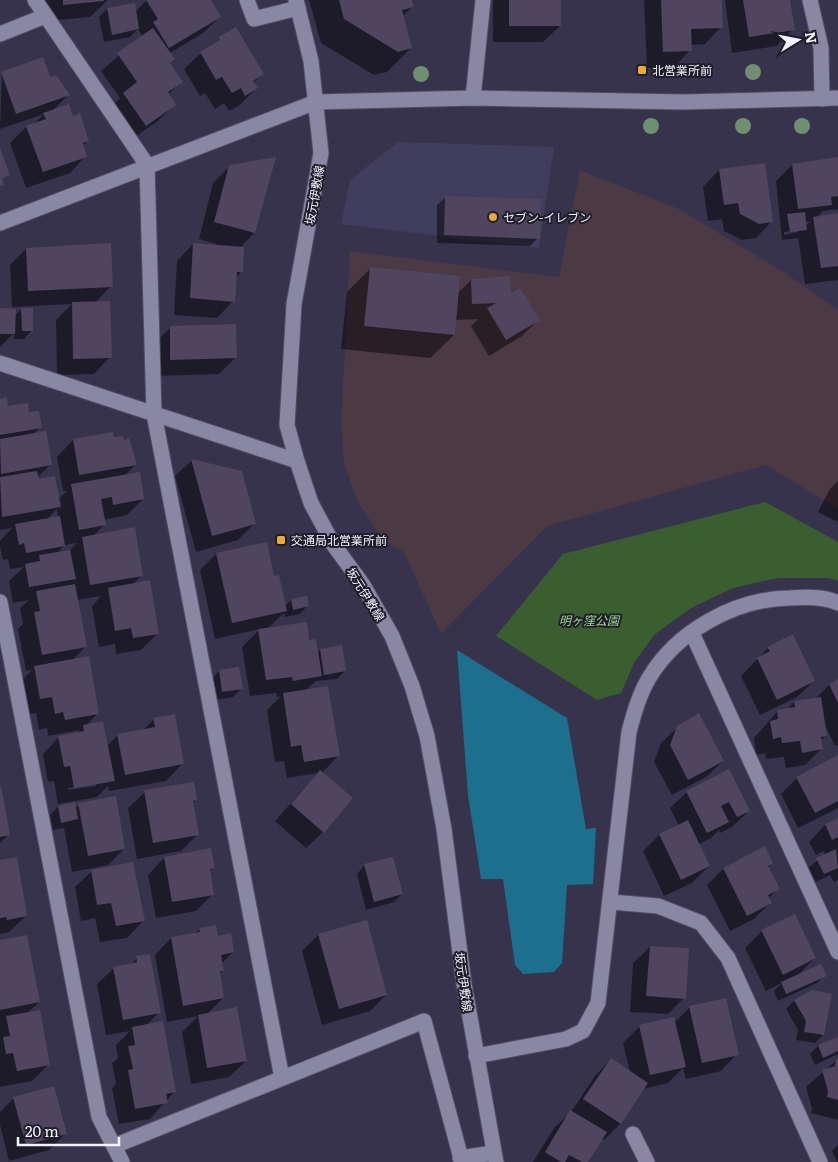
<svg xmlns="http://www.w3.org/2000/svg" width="838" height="1162" viewBox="0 0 838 1162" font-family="Literata,'Noto Sans JP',serif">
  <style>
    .built { fill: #413d5c }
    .industrial { fill: #4b3944 }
    .green { fill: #3b5e31 }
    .water { fill: #1d6f8e }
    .shadow { fill: #0007; fill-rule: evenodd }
    .building { fill: #50455f }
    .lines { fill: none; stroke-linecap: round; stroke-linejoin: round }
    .street-casing { stroke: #514e63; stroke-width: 17 }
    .secondary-casing { stroke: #514e63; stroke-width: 17 }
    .street { stroke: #8a87a5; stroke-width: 15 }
    .secondary { stroke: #8a87a5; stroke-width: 15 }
    .tree { fill: #708f71 }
    .poi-dot { fill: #e8ab37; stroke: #1e1d29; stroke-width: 2 }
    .labels { text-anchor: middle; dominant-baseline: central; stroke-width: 4; stroke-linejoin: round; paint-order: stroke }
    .poi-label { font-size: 12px; fill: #f2f1fe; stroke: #1e1d29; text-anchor: start }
    .street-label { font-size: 12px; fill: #f2f1fe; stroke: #1e1d29 }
    .park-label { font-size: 12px; font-style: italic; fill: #9fda8f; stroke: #1e1d29 }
  </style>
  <rect width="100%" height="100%" fill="#37334d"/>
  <path class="built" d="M398,142L554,147L539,248L341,224L350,180Z"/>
  <path class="industrial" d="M580,170L679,209L785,273L838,310V509L766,465L547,526L441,634L404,552L383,540L358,502L344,464L341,423L350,251L559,277Z"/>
  <path class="green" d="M765,502L838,542V581L829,578H778L733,588L691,608L654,635L634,663L621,693L597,700L496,636L563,554Z"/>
  <path class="water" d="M457,650L567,718L586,829L596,828L593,884L567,885L562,963L554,972L523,974L515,965L503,879H481L468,795Z"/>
  <path class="shadow" d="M45,0H107V1L90,17L47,21Z
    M147,0H209L220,17L203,33L170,53L169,64L181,81L168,95L175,104L158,121L129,141L107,111L120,98L101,71L142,36L138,29L130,37L104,42L99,17L107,9L135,12Z
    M309,0H411L413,6L402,17L411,48L387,72L374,75L321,43Z
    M493,0H560V26L543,42H493Z
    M644,0H720L721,27L705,44L690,45V50L674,67L647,68Z
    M725,0H789L793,29L777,46L732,53Z
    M236,28L263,74L253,83L256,88L240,105L229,111L224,103L215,109L205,93L200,96L184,69L201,53Z
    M2,73L49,79L68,95L52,111L72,118L88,141L82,146L86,156L70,173L26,188L10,143L26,127L34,124L44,114L0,129Z
    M274,159L254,233L240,248L242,271L235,278L233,301L217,318L174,315L177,261L193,244L222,246L199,239L213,183L230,166Z
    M838,159V209L823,211L817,217L838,214V280L805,284L798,238L782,240L776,181L792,165ZM811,221L805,226V222ZM798,230V232L784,235V232Z
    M719,170L772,221L756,238L742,240L724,231L722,219L708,221L703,187Z
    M446,197L538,238L530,246L437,243V205Z
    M26,249L111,286L95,303L110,357L94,374L57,375L56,320L72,304L12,307L10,265Z
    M370,269L458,293L471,280L510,295L538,320L522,336L489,356L471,326L478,319L455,320L454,335L430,358L341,349L347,292Z
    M0,309L14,316L22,309L32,330L24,339H14V333L0,347Z
    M171,327L235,358L219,374L154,376V344Z
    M0,400L7,408L28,414L40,427L33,435L51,464L37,478L58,499L67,491H63L57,457L73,440L112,434L113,439L135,465L124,476L143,499L127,515L104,520V525L93,536L142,575L132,585L158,633L141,650L116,654L115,644L99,647L92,606L101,596L77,600L85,647L72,661L98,713L86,726L107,746L118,735L142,731L154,719L182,764L166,781L109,791L108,786L97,797L58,804L54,781L48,782L43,754L59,737L76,734L80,730L48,736L47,728L39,730L36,713L24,715L18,684L32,670L26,671L18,629L23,624L20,608L29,600L13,603L9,581L24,567L10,569L8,559L3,560L0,547V541L12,528L0,530ZM57,509L58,517L46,520ZM77,543L69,551L56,554L65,545ZM96,783V786L68,790V788Z
    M192,460L255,523L238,540L196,552L175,476Z
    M838,481V522L818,512L830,489Z
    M216,554L273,578L285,606L291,600L308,605L300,614L285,617L284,613L267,629L308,641L317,653L320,650L341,647L345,671L337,679L316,681L306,690L338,756L322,773L323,832L306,848L275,821L318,773L287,778L284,761L275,762L267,710L281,696L277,697L276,693L250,696L242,647L260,629L215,639L200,570Z
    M768,648L814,681L797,697L760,715L741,676Z
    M219,671L241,689L233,697L214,700L211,680Z
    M838,681V745L835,746L825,725L826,736L820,741L821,749L805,765L786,768L784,757L766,759L765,753L756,755L754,738L777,712L787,710L794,702L815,699L829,685Z
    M678,727L723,761L706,777L672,795L654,762L661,743Z
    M838,757V808L798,828L781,794L797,778Z
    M728,771L749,811L732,827L720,833L719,830L711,838L699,844L709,866L692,883L664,896L643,851L659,835L679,826L670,808L687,792Z
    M0,788L9,834L0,843Z
    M145,792L196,800L192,804L197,835L181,851L137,859L128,808Z
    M79,805L124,849L108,865L72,872L64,828L53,830L50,815L58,807L75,808Z
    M838,819V880L834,882L830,875L816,882L808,868L825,855L824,851L816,855L809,842L825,825Z
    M164,858L213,867L209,872L213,894L196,911L156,918L148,875Z
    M0,861L26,916L9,932L0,934Z
    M772,863L768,867L778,888L769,898L771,902L754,919L730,931L707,885L723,869Z
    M365,865L402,894L394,902L366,910L357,874Z
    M92,871L143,921L127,938L100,942L95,918L81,921L75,887Z
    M366,922L386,995L370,1011L322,1025L302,951L318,935Z
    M200,929L217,937L233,952L222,963L223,970L219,974L223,998L207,1014L246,1061L229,1077L191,1084L182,1032L198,1016L167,1022L155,955L171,938L194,934Z
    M762,931L815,958L797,976L825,975L817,983L778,1001L774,991L782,983L766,991L745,948Z
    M0,941L39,1002L27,1013L49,1064L32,1081L0,1087Z
    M650,947L684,998L668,1014L630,1012L633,963Z
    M137,958L159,1012L146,1026L174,1092L150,1119L119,1124L112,1088L116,1084L112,1063L118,1058L116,1045L130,1031L106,1035L97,984L114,968L130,965Z
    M812,991L823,1035L815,1043L796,1040L798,1030L786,1009L794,1001Z
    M690,1007L737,1054L721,1071L686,1079L683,1068L668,1083L643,1089L620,1124L604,1140L601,1138L587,1162H533L554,1128L571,1112L595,1076L611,1059L630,1072L623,1043L640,1026L674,1023Z
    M838,1038V1054L815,1065L810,1054L818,1046Z
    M837,1060L838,1061V1120L811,1113L812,1109L806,1087Z
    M14,1098L66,1133L49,1150L9,1161L0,1125V1112Z
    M838,1145V1162H837L832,1151Z"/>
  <path class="building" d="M63,0H104V1L63,5Z
    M146,0H211L221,17L169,48L153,22L158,19Z
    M339,0H412L414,7L402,10L412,48L398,52L344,19Z
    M509,0H561V26H509Z
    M661,0H722L723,28L691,29L692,51L663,52Z
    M743,0H790L795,30L749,37Z
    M135,3L139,29L112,35L107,8Z
    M236,27L264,74L253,81L258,88L245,96L241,88L232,93L222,77L216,80L200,52L220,40L219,37Z
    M153,28L175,59L170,63L183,82L168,92L176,105L146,126L123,93L137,82L117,53Z
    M43,57L50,77L56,75L70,95L16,114L1,72Z
    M69,104L73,116L80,113L89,141L83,143L87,157L43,172L26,126L46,119L43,113Z
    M0,148L10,175L2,178L4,185L0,186Z
    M276,157L255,233L214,222L229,165Z
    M838,157V196L831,197L832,205L798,209L792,164Z
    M765,163L773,222L759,224L740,214L738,203L724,205L719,169Z
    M445,196L541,199L540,239L444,235Z
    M805,212L807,230L790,232L787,214Z
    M838,213V266L821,268L813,217Z
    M111,243L113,287L28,291L26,248Z
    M193,243L244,247L243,272H237L235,302L190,298Z
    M370,267L460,276L455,335L364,326Z
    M510,276L511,293L520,288L540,320L506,340L487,308L496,303L472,304L471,279Z
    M110,301L112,358L73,359L72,302Z
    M0,308L16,309L15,334H0Z
    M21,308H33V331H22Z
    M236,324L237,358L170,360V326Z
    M7,397L8,406L28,403L29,412L39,411L42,428L0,435V399Z
    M46,431L52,465L1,474L0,439Z
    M113,432L114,437L123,436L124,440L129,438L137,465L79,475L73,439Z
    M191,459L242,471L256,524L212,536Z
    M37,471L39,479L55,476L61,507L2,517L0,477Z
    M140,472L144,499L113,505L112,497L101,499L106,525L79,530L71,484Z
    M60,516L65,546L26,553L24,543L19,545L15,524Z
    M135,527L143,576L90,585L82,537Z
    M267,542L274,576L279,575L287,611L232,623L216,553Z
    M70,550L76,579L29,587L25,564L40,561L39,555Z
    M150,580L159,634L133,638L131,628L115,631L108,588Z
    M75,584L87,647L42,655L34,612L40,611L36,591Z
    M307,596L309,606L293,610L291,599Z
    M307,622L309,640L316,639L322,676L293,681L292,677L266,680L258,629Z
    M793,634L815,681L777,700L757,658L770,651L767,647Z
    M342,645L346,671L324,675L320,649Z
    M89,656L99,714L65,720L63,712L55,714L52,697L40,699L34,666Z
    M239,667L243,689L222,692L219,670Z
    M838,679V703L829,684Z
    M328,686L340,756L304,762L301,745L291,747L283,693Z
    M821,697L827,736L821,737L823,749L802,753L800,741L782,743L781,737L773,739L770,721L778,719L777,710L795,707L794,701Z
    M699,713L724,761L688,780L670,745L677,726Z
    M175,714L184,764L125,775L117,734L155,727L153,718Z
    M103,721L115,781L74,788L70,766L64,767L58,736L84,731L83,725Z
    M838,755V801L815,813L796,777Z
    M729,769L750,811L737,817L729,802L721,806L729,822L707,833L686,791Z
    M320,770L353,798L324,833L291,804Z
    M194,782L197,800L193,801L199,835L153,843L144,790Z
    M1,786L10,835L0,837V787Z
    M116,796L125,849L88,856L78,803Z
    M75,802L78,819L61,823L58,806Z
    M838,818V837L832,840L825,824Z
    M688,820L710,866L681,880L659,834Z
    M765,846L773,863L768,866L780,889L768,895L772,903L747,916L723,868Z
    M211,848L215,868L210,869L214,895L172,902L164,857Z
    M836,849L838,868L824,874L816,858Z
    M17,857L27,916L7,920L6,917L0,918V860Z
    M393,857L403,894L374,902L364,864Z
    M133,862L145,921L116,926L111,903L97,905L91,870Z
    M795,914L816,958L783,975L761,930Z
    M367,920L387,995L339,1009L318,934Z
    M216,925L218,936L231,933L234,952L221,955L224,971H220L224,998L183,1006L171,937L200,932L199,928Z
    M27,935L40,1002L0,1010V940Z
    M650,946L689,948L686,999L646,996Z
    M150,954L161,1013L123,1020L113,967L137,962L136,956Z
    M821,964L827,976L786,994L781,982Z
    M812,990L832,994L824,1035L804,1032L806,1021L794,1000Z
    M726,998L739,1055L702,1063L689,1006Z
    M237,1007L247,1061L207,1068L198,1015Z
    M40,1010L50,1065L17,1071L13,1053L6,1054L3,1037L10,1036L6,1016Z
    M674,1017L686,1067L650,1075L639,1025Z
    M163,1021L176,1092L166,1094L168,1103L135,1109L128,1070L133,1069L128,1046L135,1045L132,1027Z
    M838,1037V1051L823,1058L818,1045Z
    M611,1058L648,1083L621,1124L583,1099Z
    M836,1059H838V1100L827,1097L828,1091L822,1070L835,1066Z
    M54,1086L67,1134L26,1145L13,1097Z
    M570,1110L607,1132L588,1162H582L569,1155L565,1162H561L545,1152Z"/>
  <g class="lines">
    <defs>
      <path id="street" d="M35,0L147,165L154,414L282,1078
        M247,0L254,19L298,8
        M810,0L821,48L822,99
        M0,34L45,16
        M473,98L483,0
        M0,223L316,102
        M0,363L297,461
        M0,602L99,1117L122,1162
        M692,633L838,952
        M611,902L658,906L701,923L728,958L820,1162
        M633,1134L647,1162
        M114,1146L424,1021L462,1162
        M460,1158L493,1153"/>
      <path id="secondary" d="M296,0L311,61L321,153L294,304L287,425L297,461L311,503L333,544L363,585L392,636L412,686L427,736L444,829L464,984L496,1162
        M316,102L473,98L683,102L838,98
        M476,1056L566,1039L583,1031L598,1003L629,732C634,713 639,695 649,678C677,631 735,599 789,598C804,597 824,596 838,603"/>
    </defs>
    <use href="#street" class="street-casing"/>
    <use href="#secondary" class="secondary-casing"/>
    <use href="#street" class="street"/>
    <use href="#secondary" class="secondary"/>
  </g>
  <g class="tree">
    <circle cx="753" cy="72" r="8"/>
    <circle cx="421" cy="74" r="8"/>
    <circle cx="651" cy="126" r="8"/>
    <circle cx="743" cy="126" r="8"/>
    <circle cx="802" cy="126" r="8"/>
  </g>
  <g class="poi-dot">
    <rect x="637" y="65" width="10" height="10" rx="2.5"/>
    <circle cx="493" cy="217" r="5"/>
    <rect x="276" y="535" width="10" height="10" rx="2.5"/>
  </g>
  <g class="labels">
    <g class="poi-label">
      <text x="652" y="70">北営業所前</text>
      <text x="503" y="217">セブン-イレブン</text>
      <text x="291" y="540">交通局北営業所前</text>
    </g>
    <g class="street-label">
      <text transform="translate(314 195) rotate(-80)">坂元伊敷線</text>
      <text transform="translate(366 594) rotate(58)">坂元伊敷線</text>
      <text transform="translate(464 982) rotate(82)">坂元伊敷線</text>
    </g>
    <g class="park-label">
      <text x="589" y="620">明ヶ窪公園</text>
    </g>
  </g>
  <g transform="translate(798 40) rotate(80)" stroke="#1e1d29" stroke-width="4" paint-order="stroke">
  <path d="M0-4L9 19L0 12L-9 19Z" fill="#f2f1fe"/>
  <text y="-8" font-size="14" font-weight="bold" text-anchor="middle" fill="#f2f1fe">N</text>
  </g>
  <path d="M18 1137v8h101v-8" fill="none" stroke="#f2f1fe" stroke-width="2.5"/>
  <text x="25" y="1137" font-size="15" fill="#f2f1fe" stroke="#1e1d29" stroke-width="4" paint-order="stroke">20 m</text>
</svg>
